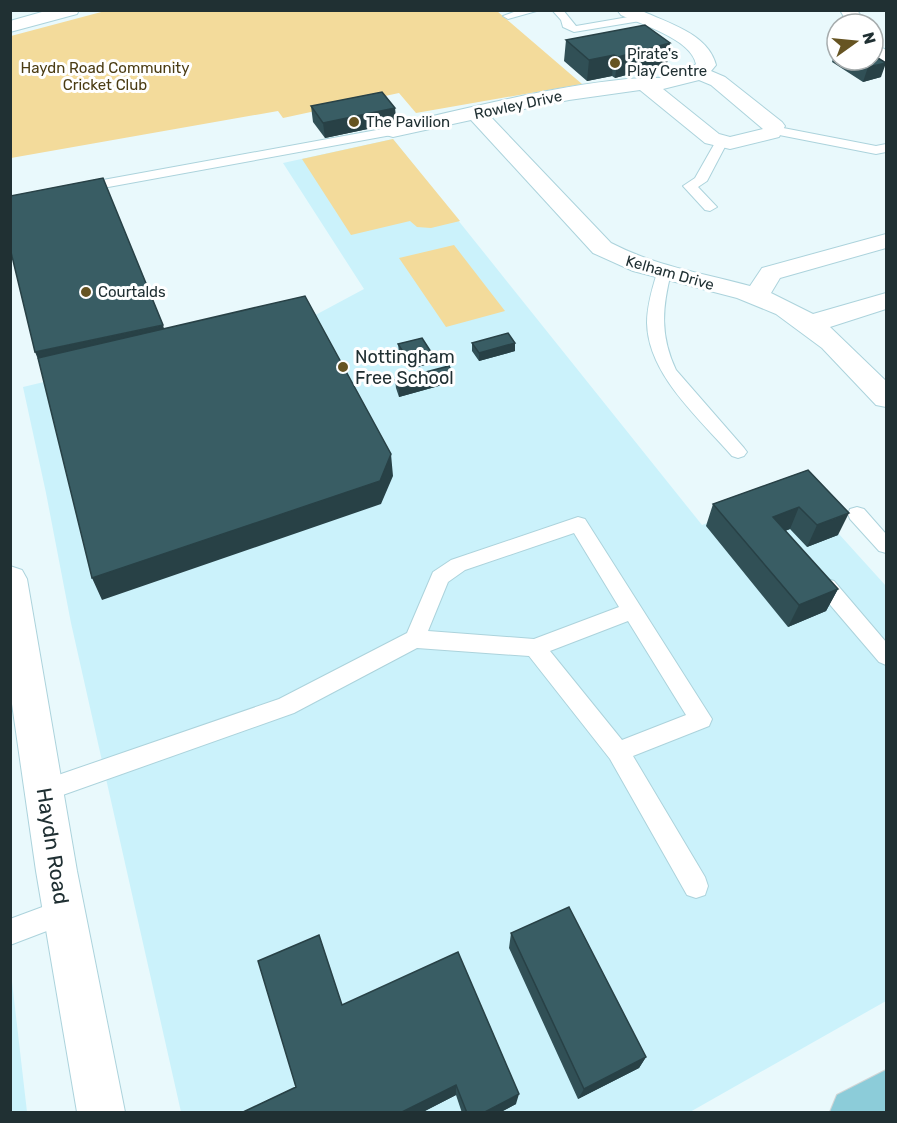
<svg xmlns="http://www.w3.org/2000/svg" width="897" height="1123" viewBox="0 0 897 1123" font-family="Rubik,sans-serif">
<style>
.built{fill:#cbf2fb}
.green{fill:#f3db9b}
.lines{fill:none;stroke-linecap:round;stroke-linejoin:round}
.lane-casing{stroke:#acd3dc;stroke-width:2}
.street-casing{stroke:#acd3dc;stroke-width:2}
.secondary-casing{stroke:#acd3dc;stroke-width:2}
.primary-casing{stroke:#d2d6d6;stroke-width:2}
.lane{fill:#fff;fill-rule:evenodd}
.street{fill:#fff;fill-rule:evenodd}
.secondary{fill:#fff;fill-rule:evenodd}
.primary{fill:#8cccd9;fill-rule:evenodd}
.wall{fill:#315056}
.shaded-wall{fill:#284146}
.building{fill:#395d64;stroke:#284146;stroke-width:1.5}
.poi-dot{fill:#665422;stroke:#fff;stroke-width:2}
.labels{text-anchor:middle;dominant-baseline:central;stroke-width:6;stroke-linejoin:round;paint-order:stroke}
.far-poi-label{font-size:15px;fill:#203033;stroke:#fff;text-anchor:start}
.far-park-label{font-size:15px;fill:#4b3c13;stroke:#fff}
.far-street-label{font-size:15px;fill:#203033;stroke:#fff}
.poi-label{font-size:18px;fill:#203033;stroke:#fff;text-anchor:start}
.near-street-label{font-size:21px;fill:#203033;stroke:#fff}
</style>
<rect width="100%" height="100%" fill="#e9f9fc"/>
<path class="built" d="M393,139l309,386 98,-34 86,95v415l-196,111h-509l-110,-489 -25,-130 -23,-106 285,-68 56,-30 -81,-126z
M10,973h1l16,139h-16z"/>
<path class="green" d="M105,11h392l85,73 -166,29 -17,-20 -116,25 -5,-7 -267,47v-122z
M393,139l67,82 -29,7 -14,-1 -7,-6 -59,14 -49,-76z
M454,245l51,66 -59,16 -47,-69z"/>
<g class="lines">
<defs>
<path id="lane" d="M519,10h21l-32,9 -5,-3z
M552,10h11l13,16 64,-11 5,3 -5,3 -66,11 -11,-5 -2,-7z
M773,126l103,20 10,-2v8l-10,2 -107,-21 -2,-3z
M393,127l4,1 2,3 -2,3 -316,58 -7,-4 7,-4z
M722,137l6,4 -21,40 -9,6 19,20 -7,4 -5,-1 -22,-24 12,-8 21,-37z
M664,269l7,4c-9,35 -11,63 5,97l68,78 3,4 -3,4 -6,2 -6,-2c-32,-37 -84,-81 -85,-133 0,-17 5,-34 10,-50z
M857,507l7,2 22,25v19l-7,-2 -29,-32 -2,-5 2,-5z
M578,517l7,2 127,200 -3,7 -76,30 72,121 3,9 -3,9 -9,3 -9,-3 -77,-136 -81,-103 -112,-8 -123,65 -251,89 -8,-3 -4,-8 4,-8 244,-84 128,-66 26,-61 18,-12zM574,533l45,74 -85,32 -106,-8 20,-49 17,-12zM628,621l58,94 -64,25 -72,-89z
M827,579l7,2 52,61v23l-7,-3 -59,-69 -3,-6 3,-6z
M64,899l9,4 4,9 -4,9 -63,24v-26z"/>
<path id="street" d="M49,10h30l-2,4 -67,18v-11z
M640,10c27,13 68,23 76,55l-5,6 14,6 57,45 3,4 -6,11 -49,12 -25,-6 -65,-53 -71,10 -79,16 121,127c44,23 91,30 139,43l12,-18 124,-34v14l-106,30 -9,15 42,21 73,-21v16l-56,18 56,54v26l-10,-2 -54,-57 -46,-34 -39,-16 -104,-27 -40,-18 -122,-133 -78,17 -7,-2 -3,-4 3,-4 7,-2c77,-17 155,-38 234,-46 23,-2 51,3 69,-15 -5,-25 -54,-39 -75,-49l-3,-4zM699,80l12,5 52,44 -33,8 -11,-3 -56,-45z
M840,10h17l9,14h-18z
M873,43l13,7v15l-13,-7z"/>
<path id="secondary" d="M10,566l12,4 5,9 50,292 48,241h-48l-41,-241 -26,-181z"/>
<path id="primary" d="M886,1070v42h-56l7,-17z"/>
</defs>
<use href="#lane" class="lane-casing"/>
<use href="#street" class="street-casing"/>
<use href="#secondary" class="secondary-casing"/>
<use href="#primary" class="primary-casing"/>
<use href="#lane" class="lane"/>
<use href="#street" class="street"/>
<use href="#secondary" class="secondary"/>
<use href="#primary" class="primary"/>
</g>
<path class="wall" d="M566,40l101,24 -52,14 -3,-2 -25,5 -23,-20z
M836,48h1v12h36l8,17 -18,5 -31,-20z
M311,106l84,2 1,15 -71,15 -12,-16z
M472,343h43v8l-36,10 -7,-10z
M398,344l35,11v8l-24,6 -10,-16z
M395,380l58,2 -54,15 -3,-9z
M808,470l30,65 -31,12 -17,-18 -5,2 53,58 -12,22 -38,16 -82,-101 7,-22z
M511,933l135,124 -7,11 -61,31 -69,-151z
M342,1005l174,99 -17,9h-37l-6,-18 -35,18h-180l55,-26z"/>
<path class="shaded-wall" d="M670,43l-3,21 -52,14 3,-21z
M614,55l-2,21 -25,5 2,-21z
M886,63l-5,14 -18,5 5,-15z
M395,108l1,15 -71,15 -2,-15z
M163,325l8,28 -124,28 -12,-29z
M515,343v8l-36,10v-8z
M433,355v8l-24,6v-8z
M453,374v8l-54,15v-9z
M391,454l2,22 -12,28 -279,96 -10,-22z
M799,507l-9,22 -26,10 9,-22z
M849,513l-11,22 -31,12 10,-22z
M838,589l-12,22 -38,16 11,-22z
M646,1057l-7,11 -61,31 6,-10z
M456,1085v10l-35,18h-21z
M519,1094l-3,10 -17,9h-16z"/>
<path class="building" d="M645,25l25,18 -52,14 -4,-2 -25,5 -23,-20z
M873,55l13,8 -18,4 -12,-7h17z
M382,92l13,16 -72,15 -12,-17z
M103,178l60,147 -128,27 -25,-104v-52z
M305,296l86,158 -11,27 -288,97 -54,-220z
M508,333l7,10 -36,10 -7,-10z
M422,338l11,17 -24,6 -11,-17z
M449,366l4,8 -54,14 -4,-8z
M808,470l41,43 -32,12 -18,-18 -26,10 65,72 -39,16 -86,-101z
M569,907l77,150 -62,32 -73,-156z
M319,935l23,70 116,-53 61,142 -36,19h-16l-11,-28 -56,28h-159l55,-26 -38,-126z"/>
<g class="poi-dot">
<circle cx="615" cy="63" r="6"/>
<circle cx="354" cy="122" r="6"/>
<circle cx="86" cy="292" r="6"/>
<circle cx="343" cy="367" r="6"/>
</g>
<g class="labels">
<g class="far-poi-label">
<text x="627" y="54">Pirate's<tspan x="627" dy="17">Play Centre</tspan></text>
<text x="366" y="122">The Pavilion</text>
<text x="98" y="292">Courtalds</text>
</g>
<g class="far-park-label">
<text x="105" y="68">Haydn Road Community<tspan x="105" dy="17">Cricket Club</tspan></text>
</g>
<g class="far-street-label">
<text transform="translate(518 105) rotate(-12)">Rowley Drive</text>
<text transform="translate(670 273) rotate(16)">Kelham Drive</text>
</g>
<g class="poi-label">
<text x="355" y="357">Nottingham<tspan x="355" dy="21">Free School</tspan></text>
</g>
<g class="near-street-label">
<text transform="translate(53 846) rotate(81)">Haydn Road</text>
</g>
</g>
<rect width="897" height="1123" fill="none" stroke="#203033" stroke-width="24"/>
<g transform="translate(855 42) rotate(75)"><circle r="28" fill="#ffffff" stroke="#a6acad" stroke-width="1.5"/>
<path d="M0-4.5L10 22L0 15L-10 22Z" fill="#665422"/>
<text y="-9" font-size="16" font-weight="bold" text-anchor="middle" fill="#203033">N</text>
</g>
</svg>
